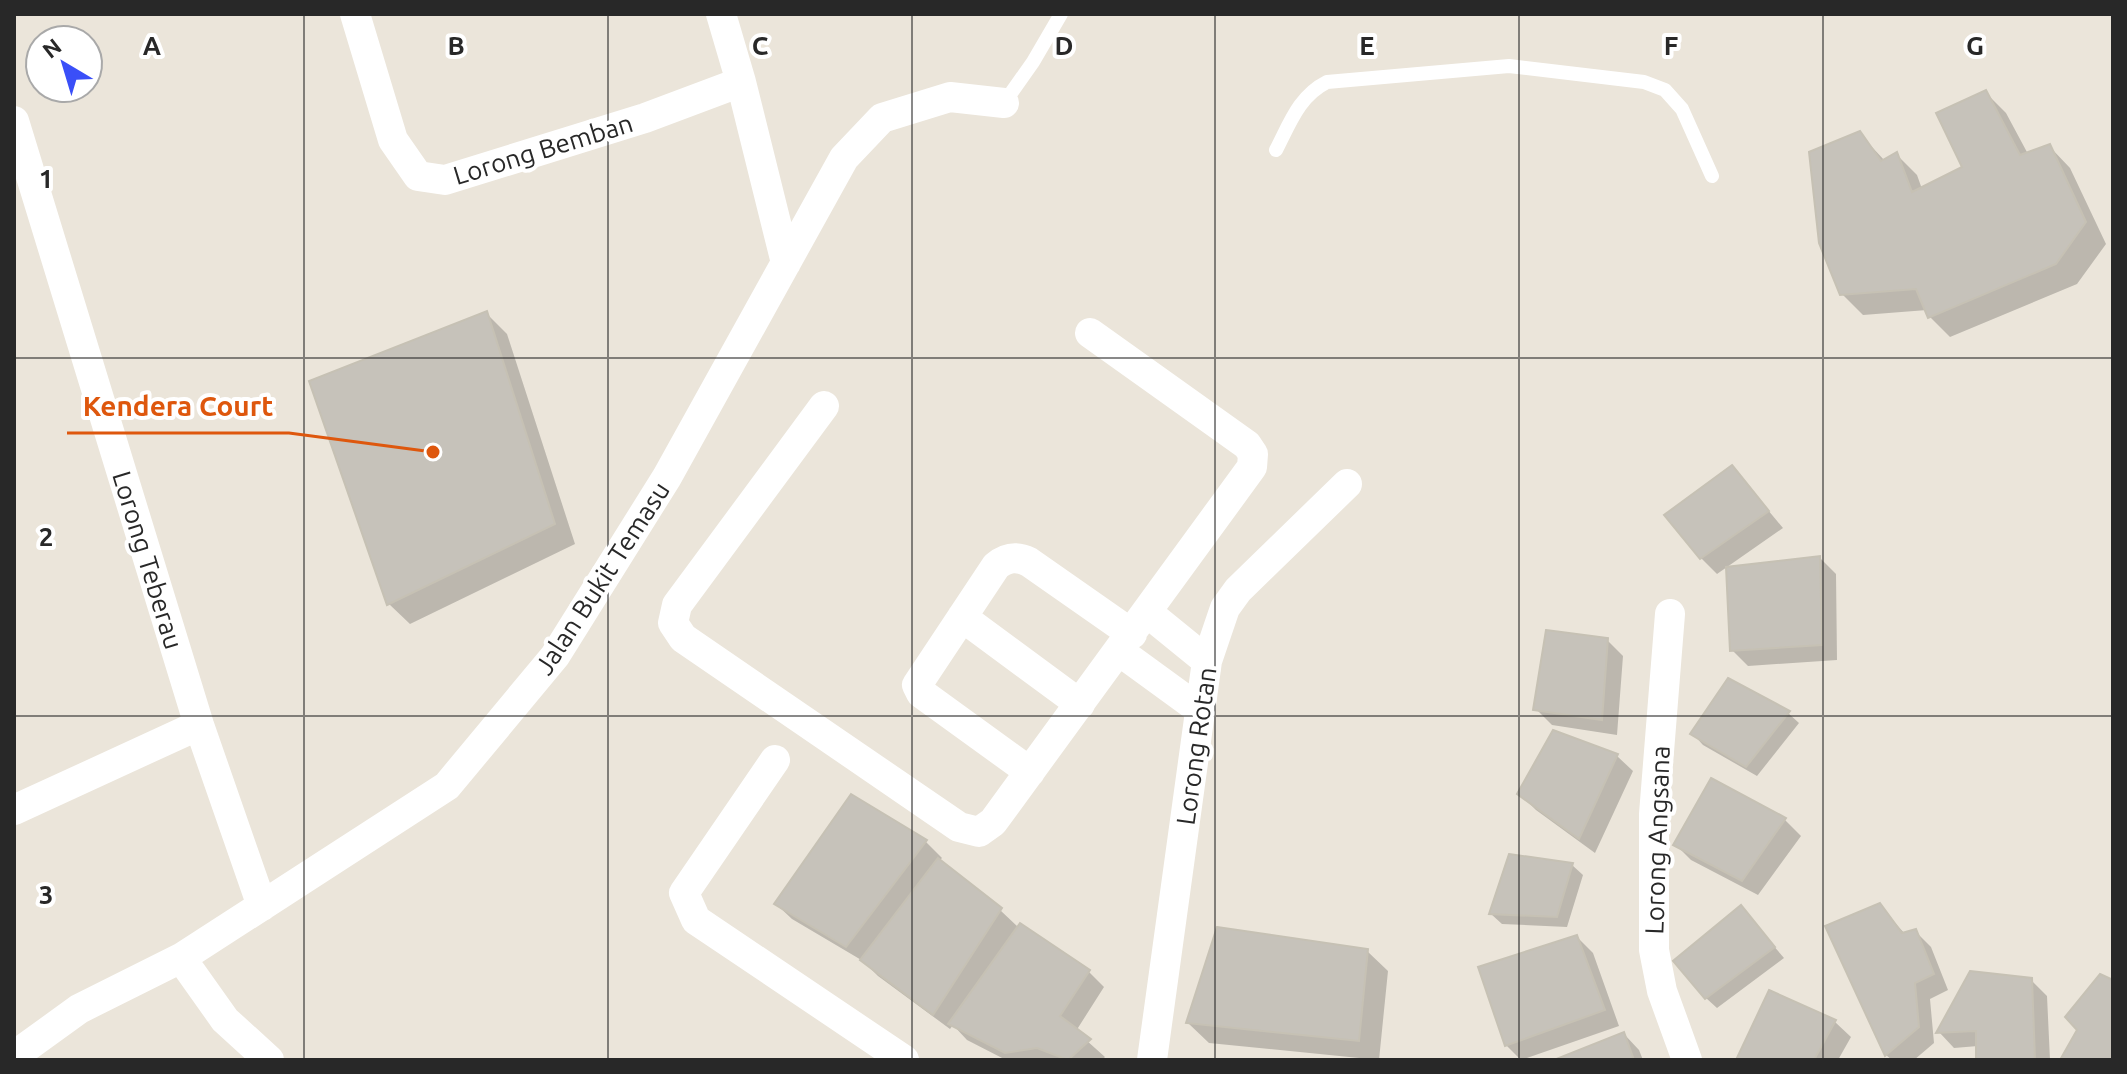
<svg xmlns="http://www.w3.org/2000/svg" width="2127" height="1074" viewBox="0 0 2127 1074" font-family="Ubuntu,sans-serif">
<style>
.shadow{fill:#0003}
.building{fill:#c6c2ba;stroke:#c6c1b4;stroke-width:2}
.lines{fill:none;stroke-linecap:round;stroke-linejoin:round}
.lane{stroke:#fff;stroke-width:14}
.street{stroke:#fff;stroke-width:30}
.grid{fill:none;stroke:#282828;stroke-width:2;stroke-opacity:0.55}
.labels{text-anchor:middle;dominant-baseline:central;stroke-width:8;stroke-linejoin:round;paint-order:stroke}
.street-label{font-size:26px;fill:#282828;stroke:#fff}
.grid-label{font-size:26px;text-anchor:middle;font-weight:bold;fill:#282828;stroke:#fff;stroke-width:8;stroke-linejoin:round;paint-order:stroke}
.leader{fill:none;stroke:#de570d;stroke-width:3}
.callout-dot{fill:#de570d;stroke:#fff;stroke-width:3}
.callout-label{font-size:28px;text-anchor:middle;font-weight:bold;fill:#de570d;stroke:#fff;stroke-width:8;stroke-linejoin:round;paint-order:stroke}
</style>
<rect width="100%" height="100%" fill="#ebe5da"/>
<path class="shadow" d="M1985,92l21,21 22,41 22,-7 20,21 36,76 -29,40 -127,53 -20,-20 -3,-7 -64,5 -21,-21 17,-161 26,28 12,-6 20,20 5,14 42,-21z
M486,313l21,21 68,210 -165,80 -21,-20z
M1732,467l51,61 -66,46 -16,-16z
M1820,558l16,16 1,86 -89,6 -16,-16z
M1607,640l16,16 -6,79 -65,-10 -16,-16z
M1788,713l11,10 -42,53 -54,-31 -10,-11z
M1617,756l16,15 -38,82 -59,-43 -16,-16z
M1712,780l73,40 16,16 -43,59 -67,-35 -16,-16z
M851,796l75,46 16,16 -3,3 61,49 19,18 69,43 16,16 -28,44 29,26 -3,3h-96l-39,-20 -14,-15 -3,4 -72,-53 -15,-15 -71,-42 -16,-15z
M1572,865l11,10 -16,52 -65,-3 -11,-10z
M1880,906l25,28 10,-3 16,16 17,43 -18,9 4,44 -20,17h-22l-6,-5z
M1741,908l43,50 -67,50 -11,-10z
M1577,937l16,16 26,73 -98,34 -15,-15z
M1367,951l21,20 -9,89 -170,-17 -21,-20z
M2031,980l16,16 3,64h-72v-14l-24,2 -15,-16z
M1835,1022l16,15 -13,23h-100z
M1624,1034l15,16 4,10h-84z"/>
<path class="building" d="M1986,90l34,65 30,-11 36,78 -30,42 -128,54 -12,-29 -76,6 -21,-52 -10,-91 51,-21 21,30 16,-9 15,40 50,-25 -26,-54z
M487,311l68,213 -168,81 -78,-224z
M1732,465l37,46 -69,48 -36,-44z
M1820,556l2,89 -92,6 -4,-84z
M1546,630l62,8 -6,82 -69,-10z
M1728,678l62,33 -44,56 -56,-33z
M1553,730l65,24 -39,85 -62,-45z
M1711,778l75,40 -44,63 -69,-36z
M851,794l76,46 -81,107 -72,-43z
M1509,854l64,9 -16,54 -68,-3z
M938,858l64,50 -69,107 -73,-55z
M1880,903l22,30 14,-4 18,45 -19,9 4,44 -34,29 -60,-130z
M1741,905l34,42 -70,52 -32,-38z
M1020,923l70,47 -30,46 31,23 -23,21 -31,-12 -32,5 -57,-29z
M1217,927l151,22 -9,92 -173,-18z
M1577,935l28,75 -100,36 -27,-79z
M1970,971l62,7 3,82h-59v-29l-40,2z
M2100,974l13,6v80h-53l17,-30 -12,-13z
M1769,990l67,30 -22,40h-78z
M1624,1032l10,28h-80z"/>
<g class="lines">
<path class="lane" d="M1004,103l29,-41 28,-48
M1276,150c14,-27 23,-54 51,-68l182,-16 135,16 21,8 17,19 30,67"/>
<path class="street" d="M355,14l38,126 25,36 27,4 200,-62 96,-36
M721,14l20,68 45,181
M14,121l185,604 63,181
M824,406l-147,199 -4,18 10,15 276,189 20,5 14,-10 259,-355 1,-13 -6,-9 -157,-112
M1148,613l59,48
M1670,614l-16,200v136l8,41 25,69
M962,617l118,87
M1119,651l81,59
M775,760l-91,133 12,27 208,140
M1030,772l-109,-79 -4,-8 79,-119c11,-9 21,-10 33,-4l103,72
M14,810l185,-85
M181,958l44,62 44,40
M14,1056l65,-47 102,-51 266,-172 108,-130 112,-179 177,-319 38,-40 68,-21 54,6
M1152,1060l55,-399 18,-53 13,-18 109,-106"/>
</g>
<path class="grid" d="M304,14v1046M608,14v1046M912,14v1046M1215,14v1046M1519,14v1046M1823,14v1046M14,358h2099M14,716h2099"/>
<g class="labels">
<g class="street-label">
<text transform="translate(543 149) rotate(-17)">Lorong Bemban</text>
<text transform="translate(148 560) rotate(73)">Lorong Teberau</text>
<text transform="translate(602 578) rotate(-57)">Jalan Bukit Temasu</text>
<text transform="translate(1196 746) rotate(-82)">Lorong Rotan</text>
<text transform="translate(1657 840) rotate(-88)">Lorong Angsana</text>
</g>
</g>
<g class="grid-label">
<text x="152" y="55">A</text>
<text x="456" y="55">B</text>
<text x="760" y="55">C</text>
<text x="1064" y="55">D</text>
<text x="1367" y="55">E</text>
<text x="1671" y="55">F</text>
<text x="1975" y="55">G</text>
<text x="46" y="188">1</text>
<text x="46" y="546">2</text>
<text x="46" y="904">3</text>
</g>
<path class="leader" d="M433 452L289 433H67"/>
<circle class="callout-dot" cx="433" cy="452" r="8"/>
<g class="callout-label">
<text x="178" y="416">Kendera Court</text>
</g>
<rect width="2127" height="1074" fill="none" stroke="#282828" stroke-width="32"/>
<g transform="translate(64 64) rotate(322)"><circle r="38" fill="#ffffff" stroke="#a9a9a9" stroke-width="2"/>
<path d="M0-6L14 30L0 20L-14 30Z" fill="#3a4ff8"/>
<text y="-12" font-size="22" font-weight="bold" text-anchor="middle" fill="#282828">N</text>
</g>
</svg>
